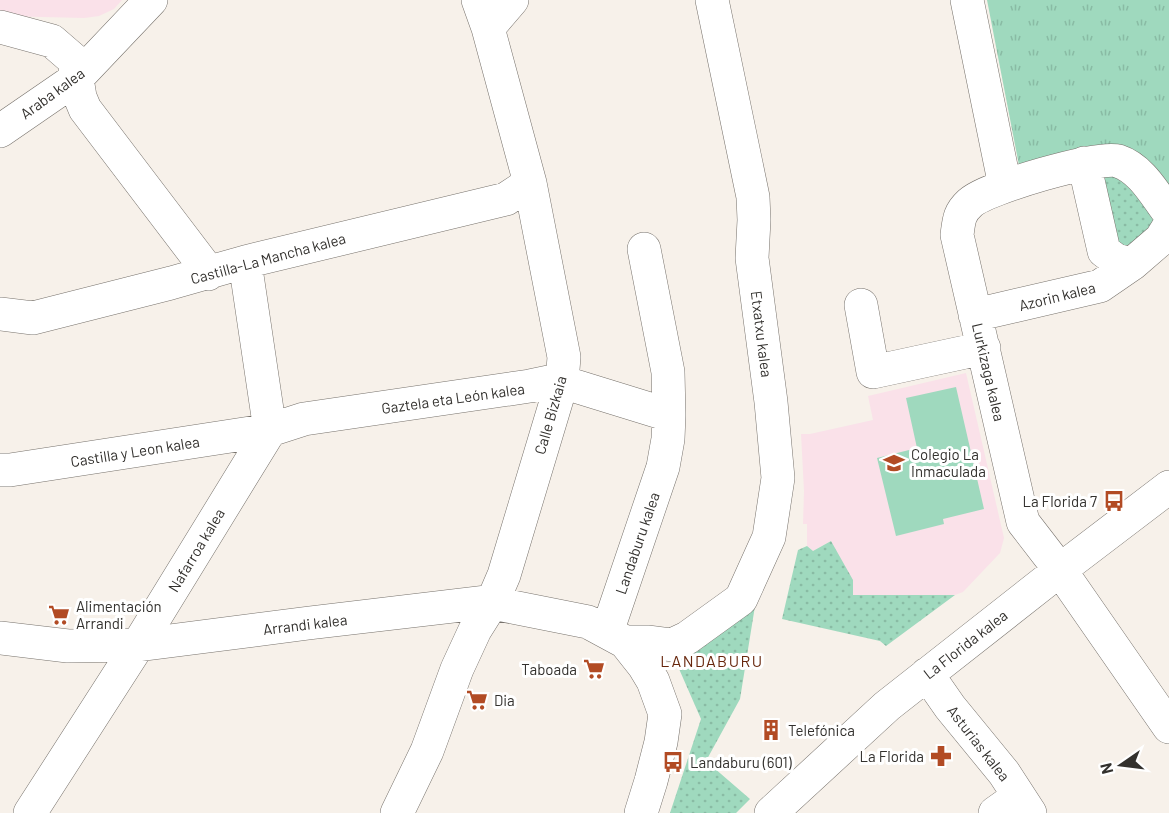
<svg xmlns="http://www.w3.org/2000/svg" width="1169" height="813" viewBox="0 0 1169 813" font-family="Barlow,sans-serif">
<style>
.education{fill:#fae1e9}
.grass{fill:url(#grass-dots)}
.park{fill:url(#park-tufts)}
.pitch{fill:#9fd9be}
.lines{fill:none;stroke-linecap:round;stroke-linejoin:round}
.minor-casing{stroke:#77726c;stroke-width:34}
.minor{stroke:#fff;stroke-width:33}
.labels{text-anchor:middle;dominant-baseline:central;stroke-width:6;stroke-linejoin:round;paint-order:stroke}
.street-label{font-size:15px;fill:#33312e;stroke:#fff}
.poi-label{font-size:15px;fill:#33312e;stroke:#fff;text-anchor:start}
.neighbourhood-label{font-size:16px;letter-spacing:1.5px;fill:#67260c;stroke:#fff}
</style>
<defs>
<pattern id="grass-dots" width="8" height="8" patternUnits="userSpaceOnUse" patternTransform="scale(1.5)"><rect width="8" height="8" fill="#9fd9be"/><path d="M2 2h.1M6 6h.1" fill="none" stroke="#89bba4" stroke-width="1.8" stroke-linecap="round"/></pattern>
<pattern id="park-tufts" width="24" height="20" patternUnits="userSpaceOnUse" patternTransform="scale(1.5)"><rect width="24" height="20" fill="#9fd9be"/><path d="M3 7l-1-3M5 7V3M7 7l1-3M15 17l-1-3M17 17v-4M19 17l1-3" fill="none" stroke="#89bba4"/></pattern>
</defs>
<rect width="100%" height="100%" fill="#f7f1ea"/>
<path class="education" d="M0,0h122l-8,9 -15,7 -15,2 -84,-2z
M966,373l38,165 -4,15 -37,39 -8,3h-103l-21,-54 -18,10 -6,-5v-22h-4l1,-33 -3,-57h9l63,-14 -5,-24z"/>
<path class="grass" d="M1124,174l36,53 -41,25 -19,-77z
M831,541l22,39v15h102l-69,51 -6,-5 -98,-22 16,-69 9,-4 6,5z
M755,606l-15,93 -34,62 44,38 -14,14h-66l31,-94 -25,-57 12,-16z"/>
<path class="park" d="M987,0h182v213l-35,-44 -112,12z"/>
<path class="pitch" d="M956,387l28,122 -41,10 1,5 -48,12 -19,-78 40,-10 -11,-50z"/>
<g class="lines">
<defs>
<path id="minor" d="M967,0l38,186
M0,27l52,14 22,19 6,37 5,12 117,154 6,11
M488,28l24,-28
M0,131l77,-53 74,-78
M1084,163l20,88 12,9 16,4
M1169,213c-14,-18 -27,-44 -51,-52 -19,-6 -132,27 -148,42 -11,10 -11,17 -13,32l66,287 37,48 109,157
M861,305l12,67 111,-24
M0,314l33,4 138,-35 74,-21 261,-63 24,-16
M975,315l125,-29 32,-22 29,-25 8,-13
M0,470h10l260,-40 34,-11 226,-33 19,-4h13l107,33
M607,632l56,-165 5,-28 1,-24 -1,-43 -24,-123
M0,638l68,8 70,-1 171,-22 178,-21 101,20 37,20 19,24 9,15 12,33 -4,28 -10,39 -10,32
M625,642h24l23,3 15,-7 54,-39 28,-62 9,-59 -7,-76 -19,-144 2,-38 -1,-23 -41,-197
M927,674l23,33 54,66 26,40
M30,813l108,-168 132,-215 -25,-168
M397,813l30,-62 30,-82 18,-39 17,-27 12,-28 58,-193 2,-25 -34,-174 -42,-155 -10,-28
M771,813l116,-107 173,-136 109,-83
M995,813l24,-17"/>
</defs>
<use href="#minor" class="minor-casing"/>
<use href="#minor" class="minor"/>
</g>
<defs>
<symbol id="school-bare" viewBox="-9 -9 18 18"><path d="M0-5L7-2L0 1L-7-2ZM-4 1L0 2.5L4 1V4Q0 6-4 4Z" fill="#b24b24" stroke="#fff" stroke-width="2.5" paint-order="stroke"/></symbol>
<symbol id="bus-bare" viewBox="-9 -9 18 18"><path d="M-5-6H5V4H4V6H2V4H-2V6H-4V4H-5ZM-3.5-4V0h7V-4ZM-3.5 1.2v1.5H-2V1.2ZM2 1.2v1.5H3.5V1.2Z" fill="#b24b24" stroke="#fff" stroke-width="2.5" paint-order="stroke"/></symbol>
<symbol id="supermarket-bare" viewBox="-9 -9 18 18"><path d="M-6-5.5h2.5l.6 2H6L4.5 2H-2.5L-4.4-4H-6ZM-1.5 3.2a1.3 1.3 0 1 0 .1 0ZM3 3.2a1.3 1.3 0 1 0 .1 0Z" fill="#b24b24" stroke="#fff" stroke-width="2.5" paint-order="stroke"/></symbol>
<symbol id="building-bare" viewBox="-9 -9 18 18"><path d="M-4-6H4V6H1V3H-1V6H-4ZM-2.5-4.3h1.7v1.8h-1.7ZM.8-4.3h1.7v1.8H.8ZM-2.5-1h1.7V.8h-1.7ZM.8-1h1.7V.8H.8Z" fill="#b24b24" stroke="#fff" stroke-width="2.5" paint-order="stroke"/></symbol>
<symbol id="pharmacy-bare" viewBox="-9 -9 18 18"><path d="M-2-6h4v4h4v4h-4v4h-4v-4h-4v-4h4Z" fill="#b24b24" stroke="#fff" stroke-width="2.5" paint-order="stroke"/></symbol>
</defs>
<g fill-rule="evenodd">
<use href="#school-bare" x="879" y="448" width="30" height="30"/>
<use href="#bus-bare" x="1099" y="486" width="30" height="30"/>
<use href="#supermarket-bare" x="44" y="600" width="30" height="30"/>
<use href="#supermarket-bare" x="579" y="654" width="30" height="30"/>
<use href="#supermarket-bare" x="462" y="685" width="30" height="30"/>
<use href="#building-bare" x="756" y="715" width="30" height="30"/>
<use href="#pharmacy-bare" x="926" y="741" width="30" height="30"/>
<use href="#bus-bare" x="658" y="747" width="30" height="30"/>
</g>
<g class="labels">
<g class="street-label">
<text transform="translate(52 93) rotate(-36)">Araba kalea</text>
<text transform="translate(268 258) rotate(-15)">Castilla-La Mancha kalea</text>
<text transform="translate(1057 296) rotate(-14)">Azorin kalea</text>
<text transform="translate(762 334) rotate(83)">Etxatxu kalea</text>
<text transform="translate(989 372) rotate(77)">Lurkizaga kalea</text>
<text transform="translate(453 398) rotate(-8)">Gaztela eta León kalea</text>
<text transform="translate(550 415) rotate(-74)">Calle Bizkaia</text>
<text transform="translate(135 451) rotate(-9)">Castilla y Leon kalea</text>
<text transform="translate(637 543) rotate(-71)">Landaburu kalea</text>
<text transform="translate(196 550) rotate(-59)">Nafarroa kalea</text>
<text transform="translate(305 624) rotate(-7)">Arrandi kalea</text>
<text transform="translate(965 644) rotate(-38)">La Florida kalea</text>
<text transform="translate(979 743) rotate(52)">Asturias kalea</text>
</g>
<g class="poi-label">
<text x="911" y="454">Colegio La<tspan x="911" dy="17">Inmaculada</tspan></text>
<text x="1097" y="501" text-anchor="end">La Florida 7</text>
<text x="76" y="606">Alimentación<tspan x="76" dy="17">Arrandi</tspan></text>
<text x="577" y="669" text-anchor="end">Taboada</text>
<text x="494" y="700">Dia</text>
<text x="788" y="730">Telefónica</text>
<text x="924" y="756" text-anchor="end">La Florida</text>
<text x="690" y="762">Landaburu (601)</text>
</g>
<g class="neighbourhood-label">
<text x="712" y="660">LANDABURU</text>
</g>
</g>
<g transform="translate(1121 765) rotate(256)" stroke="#ffffff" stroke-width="4.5" paint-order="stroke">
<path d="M0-4.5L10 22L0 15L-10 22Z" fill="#33312e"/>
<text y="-9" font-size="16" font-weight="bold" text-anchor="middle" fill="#33312e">N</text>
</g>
</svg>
